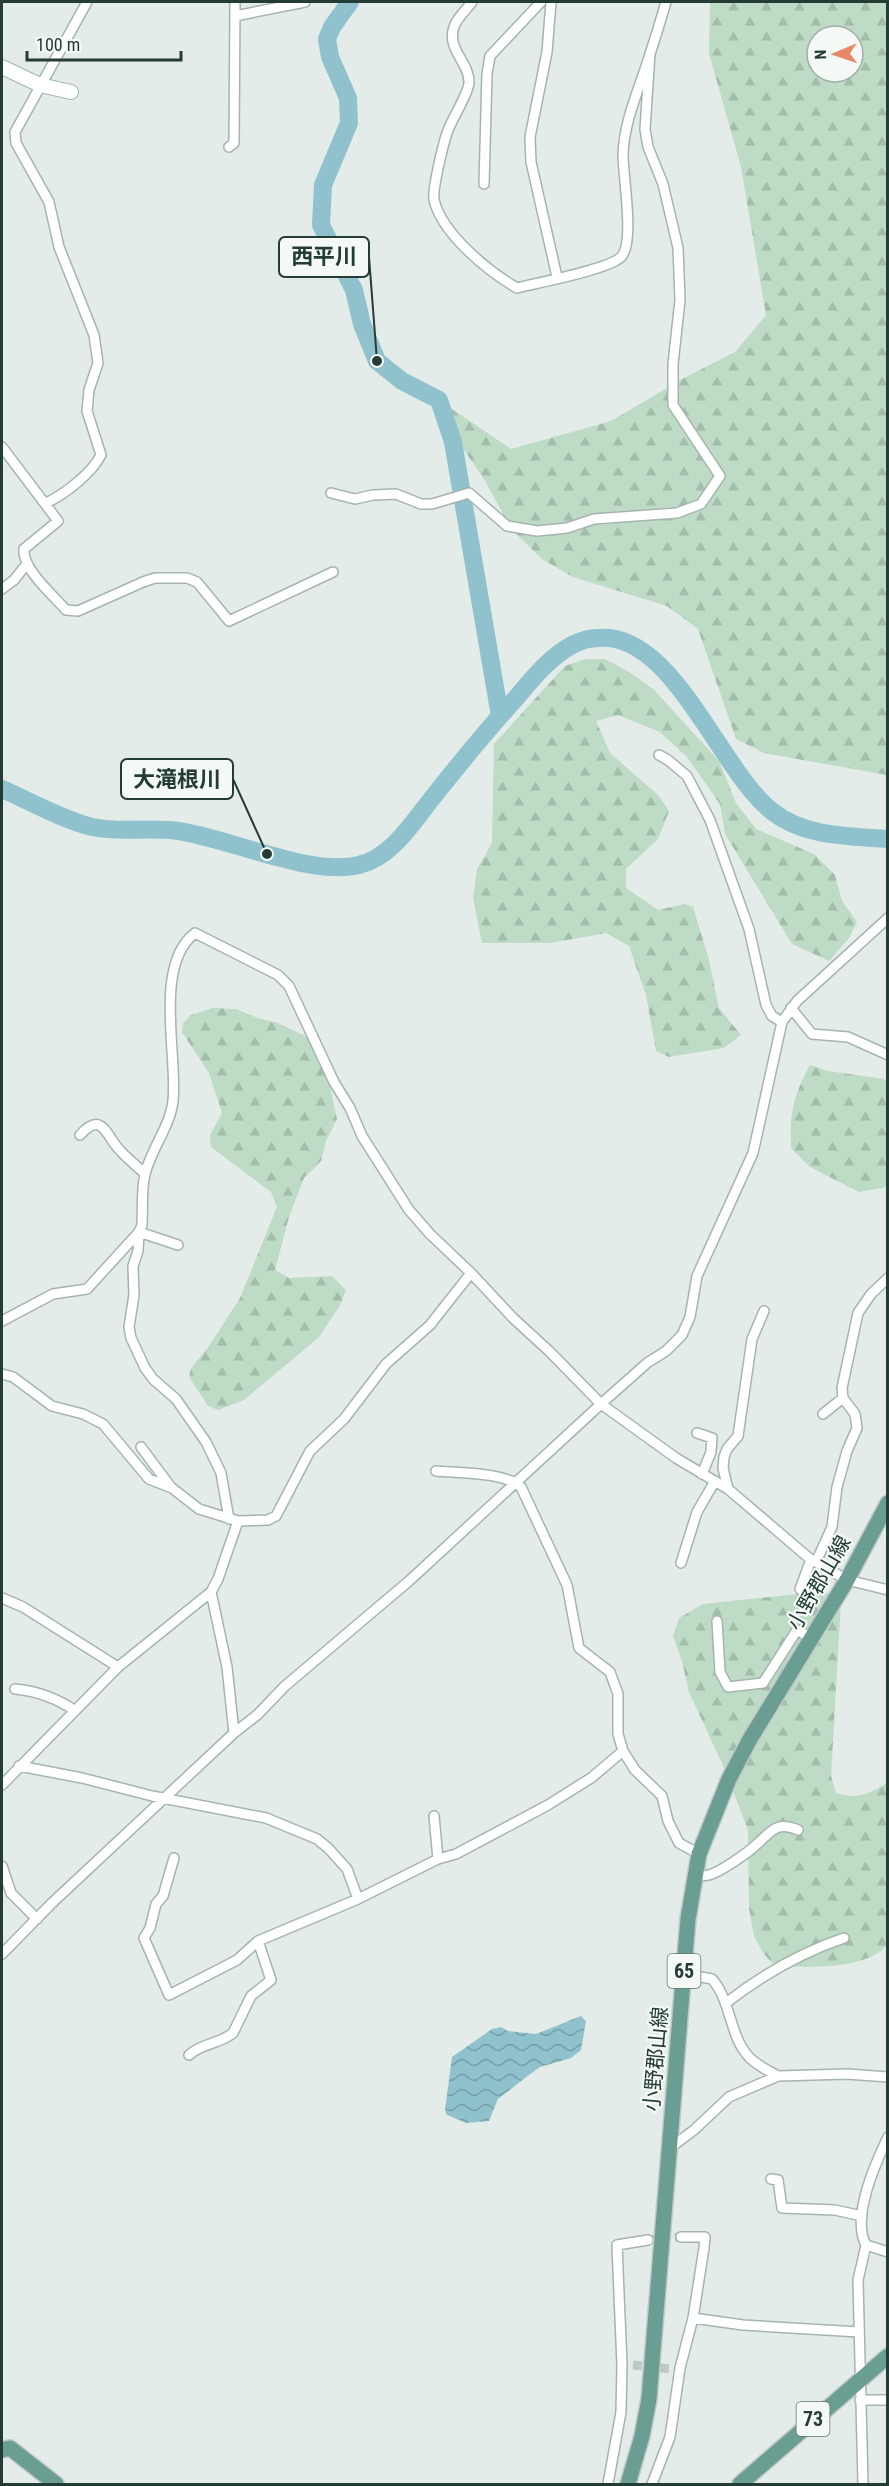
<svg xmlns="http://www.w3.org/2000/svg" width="889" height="2486" viewBox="0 0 889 2486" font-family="'Roboto Condensed','Noto Sans JP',sans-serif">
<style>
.forest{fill:url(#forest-firs);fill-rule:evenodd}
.water{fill:url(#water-waves)}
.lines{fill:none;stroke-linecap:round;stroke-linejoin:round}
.river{stroke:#90c2cd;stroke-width:18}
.street-tunnel{stroke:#bdc9c4;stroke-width:9;stroke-dasharray:9 4.5;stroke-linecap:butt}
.street-casing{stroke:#a6b4af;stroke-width:12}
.secondary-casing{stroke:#a2b7b0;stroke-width:16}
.primary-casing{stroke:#c2c8c7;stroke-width:18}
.street{stroke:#fff;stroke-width:9}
.secondary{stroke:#fff;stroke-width:14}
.primary{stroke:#6b9e92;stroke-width:15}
.labels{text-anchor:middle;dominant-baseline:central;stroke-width:4.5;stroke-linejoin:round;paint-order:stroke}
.shield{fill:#f4f9f6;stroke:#627570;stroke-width:1.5}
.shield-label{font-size:20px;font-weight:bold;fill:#243c36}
.street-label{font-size:21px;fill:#243c36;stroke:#f4f9f6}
.leader{fill:none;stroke:#243c36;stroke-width:2}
.callout-dot{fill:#243c36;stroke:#f4f9f6;stroke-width:2}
.callout{fill:#f4f9f6;stroke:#243c36;stroke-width:2}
.callout-label{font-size:22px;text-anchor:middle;font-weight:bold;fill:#243c36}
</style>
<defs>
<pattern id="forest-firs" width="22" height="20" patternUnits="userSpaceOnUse" patternTransform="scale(1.5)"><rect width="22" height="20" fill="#bedbc6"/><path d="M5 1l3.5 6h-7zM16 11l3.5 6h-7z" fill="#a3bdab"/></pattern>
<pattern id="water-waves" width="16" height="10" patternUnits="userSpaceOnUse" patternTransform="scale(1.5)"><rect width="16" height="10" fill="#90c2cd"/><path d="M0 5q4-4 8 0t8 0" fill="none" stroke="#759fa7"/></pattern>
</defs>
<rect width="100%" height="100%" fill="#e3ece8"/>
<path class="forest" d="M710,2h177v773l-123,-22 -28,-14 -38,-110 -31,-23 -94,-29 -31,-18 -30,-29 -28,-51 -42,-61 7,-11 62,42 100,-28 73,-43 51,-26 31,-37 -25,-148 -32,-114zM817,36h36v36h-36z
M585,659h20l26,14 23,17 65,71 17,42 20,26 58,25 21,21 7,26 15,21 -8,16 -20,23 -37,-17 -67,-110 -5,-30 -33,-47 -27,-25 -42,-17 -22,6 14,32 49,43 10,15 -11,28 -32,30v19l32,22 27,-6 8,3 15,49 11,52 22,27 -17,13 -55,9 -13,-6 -10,-56 -17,-49 -23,-13 -56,10h-68l-9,-45 4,-29 15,-26 2,-99 71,-78z
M212,1008l24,1 22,9 20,5 31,15 7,20 14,28 7,33 -11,22 -5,20 -17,17 -15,39 -14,53 14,8 43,-2 14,14 -6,15 -21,32 -75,63 -26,10 -10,-4 -19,-29 2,-9 18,-22 31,-48 37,-91 -6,-15 -60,-45 -1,-12 12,-22 -13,-40 -27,-41 1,-9 8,-8z
M810,1065l18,6 56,8 3,3v105l-28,5 -49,-25 -19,-19c-1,-37 2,-51 19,-83z
M807,1593h25l9,8 -10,175 5,17c22,7 32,1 51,-10l1,161c-22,27 -82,23 -113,22l-12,-13 -9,-17 -5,-28 -1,-78 -23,-60 -36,-78 -7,-31 -9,-25 6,-18 24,-14z"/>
<path class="water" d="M581,2016l5,5 -5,29 -10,8 -31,9 -11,8 -31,24 -9,22 -23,2 -19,-8 -2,-5 7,-53 40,-28 9,-2 7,4 28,3z"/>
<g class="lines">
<path class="river" d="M350,2l-18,25 -5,12 3,18 18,41 1,25 -26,62 -2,40 33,65 8,34 15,37 25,20 37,19 14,42 47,274
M2,789c28,12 59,30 90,38 27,6 58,0 86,4 51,7 132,46 181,34 33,-8 54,-43 74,-68 27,-34 55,-68 84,-100 16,-19 33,-40 55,-52 11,-6 25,-8 37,-7 69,7 113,135 164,174 32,25 76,24 115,27"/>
<path class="street-tunnel" d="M648,2240l33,-3
M633,2365l38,4"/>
<defs>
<path id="street" d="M472,2c-5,7 -16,17 -18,25 -8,22 16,36 15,56 -1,12 -18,37 -22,50 -4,12 -15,57 -13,67 8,34 55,72 83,88 20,-5 93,-19 104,-31 14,-13 2,-81 2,-102 1,-35 17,-68 27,-101 6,-18 11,-35 16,-52
M551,2l-4,50 -17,85 1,25 26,115
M235,16l70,-14
M229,147l5,-4 1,-141
M484,184l3,-110 3,-18 51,-54
M2,447l56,74 -34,28c-2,20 29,46 42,61l12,1 65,-29 12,-4h32l10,4 32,39 104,-49
M331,493l24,6 18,-4 23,-1 25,10h11l37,-11 38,33 30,5 30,-3 27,-9 83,-6 24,-9 19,-28 -47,-71v-41l7,-64 -2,-52 -15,-64 -15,-37 -3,-18 5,-76
M46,503c19,-9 45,-29 55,-48l-14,-44 2,-21 9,-27 -4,-28 -35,-88 -10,-45 -33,-59 -1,-11 72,-130
M2,589l12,-9 12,-15
M659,755l9,5 19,16 23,44 39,109 17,76 6,11 10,6
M791,1008l21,26 36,3 40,18
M80,1135c21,-23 25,-3 37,12 8,10 19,18 28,27
M178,1245l-39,-13 -1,19 -5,15 1,29 -5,32 2,11 14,30 8,11 23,20 30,43 15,31 8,46
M2,1321l51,-27 34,-5 52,-57 3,-7c1,-16 -1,-35 3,-51 6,-25 25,-47 28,-73 5,-45 -20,-136 22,-168l83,42 11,11 45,96 16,26 12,28 47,74 21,24 41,39 42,45 36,33 52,53 75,54 52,31 81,69 38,22 41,10
M2,1374l11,3 39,29 31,8 20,10 46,55 23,9 27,21 39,12 30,-1 8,-4 34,-65 34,-32 42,-55 44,-39 41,-52
M823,1414l20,-16
M697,1433l15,5 -1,14 -9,22
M141,1447l29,39
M436,1471c23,2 68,1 85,16l46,98 12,63 31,24 8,22v40l5,17 12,19 27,26 6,25 11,22 20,11
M728,1489l-5,-21 1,-11 3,-8 11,-13 14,-97 12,-28
M816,1562l16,-35 5,-40 10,-36 10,-23 -2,-14 -12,-16 -1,-10 16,-75 13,-19 17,-16
M681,1563l16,-51 18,-31
M800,1589l11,-30
M211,1592l16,75 7,66
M2,1598l21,9 95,60
M717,1621l3,51 8,15 35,-4 34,-53 14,8
M15,1689c22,2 41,9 59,21
M19,1766l63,12 70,18 114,22 51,21 11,9 19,21 11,30
M2,1785l116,-118 93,-75 7,-13 20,-58
M434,1816l4,43
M174,1858l-11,38 -7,8 -6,24 -6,10 25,57 68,-35 21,-19 100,-42 80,-40 18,-5 92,-49 43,-27 32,-27
M2,1866l9,27 26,26
M694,1876c5,0 11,0 15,-1 11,-3 39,-22 48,-31 15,-13 19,-23 41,-14
M2,1954l50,-51 182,-170 23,-18 28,-29 124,-105 192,-177 46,-41 19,-12 16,-16 8,-18 7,-41 56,-123 29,-131 15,-21 91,-83
M684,1974l28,5c20,23 17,58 38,79 8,8 19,13 28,18
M726,2003c35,-27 76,-51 118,-65
M189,2055c13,-12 31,-11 44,-22l18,-37 20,-16 -13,-39
M888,2137c-13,27 -37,80 -22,108l22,7
M670,2148l24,-18 35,-33 49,-21 69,-2 41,3
M771,2179l7,1 4,28 53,2 27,6
M693,2318l50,7 116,7
M860,2400h28
M608,2484l13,-72 1,-47 -5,-120 31,-5
M652,2484l18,-47 10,-69 13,-50 11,-70 1,-11h-24
M863,2484l-5,-204 8,-35"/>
<path id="secondary" d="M2,67l38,18 31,7"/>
<path id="primary" d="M2,2450l8,-2 46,36
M628,2484l14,-48 7,-37 39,-480 11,-65 30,-75 21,-40 97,-159 41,-77
M740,2484l148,-128"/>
</defs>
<use href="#street" class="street-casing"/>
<use href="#secondary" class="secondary-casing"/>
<use href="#primary" class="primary-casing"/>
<use href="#street" class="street"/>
<use href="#secondary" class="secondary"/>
<use href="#primary" class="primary"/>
</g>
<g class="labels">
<g class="shield">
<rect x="667.5" y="1954" width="33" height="34" rx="4.5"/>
<rect x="796.5" y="2402" width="33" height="34" rx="4.5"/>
</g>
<g class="shield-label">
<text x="684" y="1971">65</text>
<text x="813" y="2419">73</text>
</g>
<g class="street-label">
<text transform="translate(819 1583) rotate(-60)">小野郡山線</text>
<text transform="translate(656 2059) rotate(-85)">小野郡山線</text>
</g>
</g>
<path class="leader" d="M377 361L369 257M267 854L233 779"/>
<g class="callout-dot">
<circle cx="377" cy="361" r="6"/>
<circle cx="267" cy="854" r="6"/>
</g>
<g class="callout">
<rect x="279" y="237" width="90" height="40" rx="6"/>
<rect x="121" y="759" width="112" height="40" rx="6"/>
</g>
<g class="callout-label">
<text x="324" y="264">西平川</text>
<text x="177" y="787">大滝根川</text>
</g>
<rect width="889" height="2486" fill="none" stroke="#243c36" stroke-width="6"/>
<g transform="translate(835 54) rotate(268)"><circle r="28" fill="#f4f9f6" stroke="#a1ada9" stroke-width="1.5"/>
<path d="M0-4.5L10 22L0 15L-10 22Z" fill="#e88766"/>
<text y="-9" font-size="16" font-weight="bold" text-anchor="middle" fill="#243c36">N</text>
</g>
<path d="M27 51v9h154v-9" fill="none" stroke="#243c36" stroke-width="3"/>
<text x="36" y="51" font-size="18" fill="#243c36" stroke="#f4f9f6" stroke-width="4.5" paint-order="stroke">100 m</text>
</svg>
